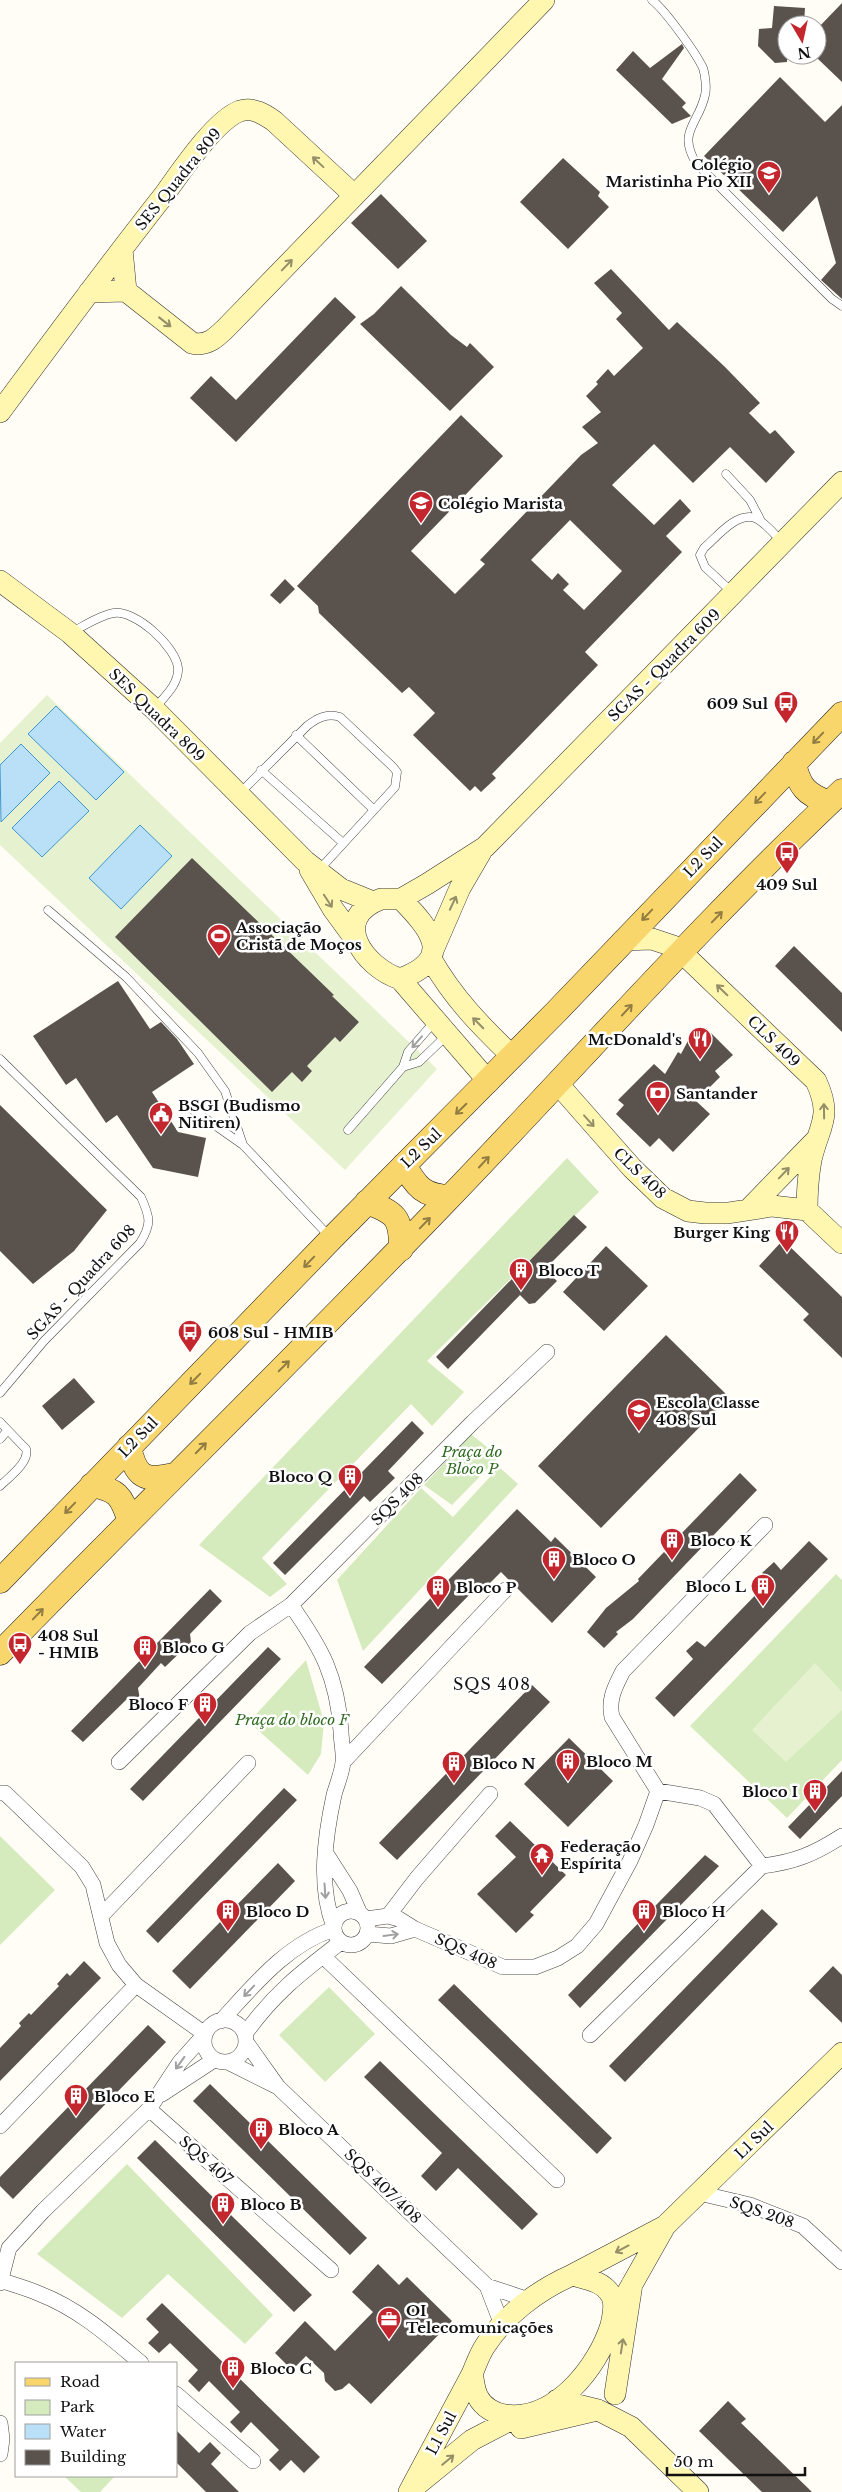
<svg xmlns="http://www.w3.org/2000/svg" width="842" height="2492" viewBox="0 0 842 2492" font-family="'Libre Baskerville',serif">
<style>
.green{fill:#d5ebbd}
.pitch{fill:#e6f2cf}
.water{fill:#b9e0f7;stroke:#3f96cf}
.building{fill:#5a524d;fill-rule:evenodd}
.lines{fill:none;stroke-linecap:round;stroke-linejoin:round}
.lane-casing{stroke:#444;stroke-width:9}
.street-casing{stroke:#444;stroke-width:16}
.secondary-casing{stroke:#333;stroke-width:22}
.primary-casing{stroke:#222;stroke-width:25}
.lane{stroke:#fff;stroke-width:8}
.street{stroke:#fff;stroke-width:15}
.secondary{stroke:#fff6b0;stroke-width:21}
.primary{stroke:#f9d66b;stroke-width:24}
.oneway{stroke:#948f68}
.oneway2{stroke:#917d42}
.oneway3{stroke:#a0a0a0}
.labels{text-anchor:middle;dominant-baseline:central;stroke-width:5;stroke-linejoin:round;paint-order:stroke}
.poi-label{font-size:15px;font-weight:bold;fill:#111;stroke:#fff;text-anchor:start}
.street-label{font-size:15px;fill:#111;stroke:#fff}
.park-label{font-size:15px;font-style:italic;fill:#2f6b1f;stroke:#fff}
.neighbourhood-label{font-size:16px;letter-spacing:1px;fill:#111;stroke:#fff}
</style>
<rect width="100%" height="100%" fill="#fffdf5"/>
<path class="green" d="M567,1158l32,34 -172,169 37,31 -32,34 -21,-22 -149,154 25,26 -17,13 -71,-52z
M471,1434l28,23 -47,48 -28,-20z
M499,1467l19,17 -155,167 -26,-71 84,-92 32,29z
M836,1574l6,6v180l-55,58 -97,-92z
M306,1660l18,62 -3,32 -13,21 -59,-53z
M0,1836l55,54 -55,55z
M329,1987l46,47 -50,48 -46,-47z
M127,2164l146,151 -28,29 -77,-70 -46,44 -85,-64z
M64,2476h51l-15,16h-19z"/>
<path class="pitch" d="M47,695l390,374 -92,101 -345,-325v-102z
M815,1663l27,29v18l-56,52 -34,-32z"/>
<path class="water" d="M56,706l68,66 -28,28 -68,-66z
M21,744l29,29 -49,49 -1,-57z
M59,781l30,30 -47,46 -30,-29z
M140,825l32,31 -51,53 -32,-31z"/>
<path class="building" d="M842,3v79l-25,-24v-29z
M774,6l31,2 -1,15 -17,-1v40l-12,1 -17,-17 1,-17 13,-1z
M682,44l2,4 -22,31 24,24 -4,4 9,9 -19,8 -56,-54 17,-19 17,17z
M780,77l45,45 17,-17v194l-21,-19 15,-17 -19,-67 -34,36 -79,-76z
M563,158l37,34 -2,4 11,11 -41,42 -48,-47z
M381,194l46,47 -29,28 -47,-46z
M611,269l58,61 8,-8 48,45 35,36 -11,10 21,21 5,-4 20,22 -29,31 -36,-36 -37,36 -39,-39 -42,41 42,40 26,-26 11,12 -25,25 16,16 -97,100 13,13 -102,105 -4,4 4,4 -15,14 -6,-6 -5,5 -57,-56 22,-22 -26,-26 -7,6 -83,-80 -1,-7 -21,-20 164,-171 42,41 -92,95 44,43 30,-30 -5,-4 101,-105 17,-12 -16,-16 19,-15 -15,-16 12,-12 -2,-2 12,-13 6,7 29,-28 -27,-29 6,-6 -28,-30zM570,520l52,51 -38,39 -21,-20 6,-6 -11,-11 -6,7 -21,-20z
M401,286l50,49 16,12 3,-4 24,24 -44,44 -90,-87 14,-10z
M335,297l21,20 -120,125 -46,-44 21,-22 25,24z
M285,579l10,10 -15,15 -10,-9z
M192,858l142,137 -2,1 27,26 -19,20 -5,-5 -28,29 5,5 -10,11 -10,-10 -20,20 -157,-155z
M794,946l48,47v39l-67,-66z
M118,981l32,48 11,-7 16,17 17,25 -42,28 26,40 28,6 -8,39 -45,-9 -36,-53 -11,8 -30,-45 -10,7 -33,-49z
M706,1028l27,27 -18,16 5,6 -24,24 14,13 -37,38 -14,-14 -9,9 -34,-33 8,-9 -6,-5 36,-36 11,10 13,-22 3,2 10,-19z
M0,1105l107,105 -33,41 -41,33 -33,-33z
M574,1215l13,12 -42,42 12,12 -22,22 -6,1 -9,-9 -72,74 -12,-12z
M783,1240l59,57v61l-39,-38 6,-6 -50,-48z
M606,1246l42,40 -44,45 -41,-39z
M666,1335l63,62 -128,131 -63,-62z
M74,1378l21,24 -33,28 -20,-24z
M412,1421l12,12 -36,38 7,7 -25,24 -6,-6 -79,79 -12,-12z
M740,1473l17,17 -124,129 -17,13 2,2 -14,14 -17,-16 19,-24 33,-27 -1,-2 26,-27 2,2 12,-17z
M517,1509l34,33 4,-5 41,40 -44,46 -51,-51 -21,21 -5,-4 -93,95 -18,-17z
M809,1541l19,18 -154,158 -19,-19 38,-39 -7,-8 11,-10 8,6 65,-67 -8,-7 12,-11 7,8z
M210,1589l12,12 -32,33 1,8 -26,25 -4,-4 -23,25 2,12 -13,-1 -44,43 -12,-11z
M268,1647l13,12 -138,142 -13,-12z
M532,1685l18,17 -153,158 -18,-17z
M569,1738l44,43 -45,46 -44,-43z
M842,1771v25l-42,43 -12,-12z
M284,1788l13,12 -139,143 -12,-12z
M510,1821l56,54 -36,37 4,3 -18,18 -39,-39 39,-37 -21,-21z
M705,1855l14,11 -139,142 -12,-13z
M278,1863l17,18 -105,108 -18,-18z
M762,1909l16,15 -153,158 -16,-16z
M84,1961l17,17 -101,103v-33l21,-22 -2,-3 10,-10 2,2 28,-29 -2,-2 10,-11 3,3z
M833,1966l9,9v48l-33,-32z
M454,1984l158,154 -15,16 -159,-154z
M148,2025l18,17 -153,157 -13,-13v-9z
M380,2061l158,153 -16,16 -64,-62 -22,23 -15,-15 21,-23 -78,-76z
M210,2084l157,154 -17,17 -157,-154z
M155,2140l157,155 -18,17 -157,-154z
M378,2264l21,21 8,-8 45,44 -81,83 -22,-21 -7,6 -7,2 -10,-10 -1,-8 -18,-17 -14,14 -17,-17 30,-32 30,30 38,-39 -21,-20z
M162,2303l158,154 -16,16 -13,-13 -11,11 -11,-11 10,-10 -28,-28 -10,11 -11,-11 10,-10 -31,-31 -10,11 -11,-11 10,-11 -28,-27 -11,10 -11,-10 11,-11 -13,-13z
M728,2401l18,18 -5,4 71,69h-50l-63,-61z
M176,2430l23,23 11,-11 11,11 -10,11 28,28h-33l-30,-30z"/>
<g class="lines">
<defs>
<path id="lane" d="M652,0c13,10 44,53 51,68 2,6 4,21 2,27 -6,29 -28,36 -9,68l136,136 10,7
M726,474l24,26 11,21
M733,593l-28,-26 -5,-12 4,-7c13,-11 32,-36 51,-30 10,4 19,16 27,24
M72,632c12,-6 28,-17 42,-19 22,-3 62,34 64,55 1,16 -13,28 -23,40
M296,735l78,75
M261,770l82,73
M240,793l67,-67c10,-8 20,-13 33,-9l53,50 4,5 -2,15 -76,83
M48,910l78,67 72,76 27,38 18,54 87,92
M0,1059l141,138c9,20 11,27 -1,46l-96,98 -44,52
M403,1067l16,-5 28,-27
M189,1107l54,38
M348,1130l55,-63 5,-15 27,-31
M0,1422l26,27c4,13 -17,28 -26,37
M0,1439l8,-9"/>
<path id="street" d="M119,1762l131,-129 41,-28
M343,1762l162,-172
M0,1793h5l77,74 11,18 14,58 12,22 17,20
M327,1855l23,36 10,23
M762,1866c33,-4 52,-12 80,-30
M334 1928a17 17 0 1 1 34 0a17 17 0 1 1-34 0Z
M101,1916l147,-153
M388,1916l29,-38 73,-84
M366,1919l22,-3 11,3 16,10 88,38h32l23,-9 19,-12 19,-22 34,-63 16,-36 12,-34 -46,-74c-4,-18 3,-30 11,-46l142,-146
M334,1927c-16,-41 -9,-90 0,-132 3,-11 8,-22 9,-33 1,-10 -2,-21 -2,-31 -4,-55 -19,-82 -50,-126l182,-183 74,-70
M367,1934l24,2 24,-7
M323,1956l234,224
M204 2041a21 21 0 1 1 42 0a21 21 0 1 1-42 0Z
M221,2021c33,-36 66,-77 113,-92
M245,2034c29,-41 57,-62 96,-92
M590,2035l172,-169 -48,-62 -14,-6 -42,-7
M246,2042l32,45 209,199 42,14
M228,2062l50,25
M162,2094l52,-34
M149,2109l182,161
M0,2126l136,-141 69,49 -25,28 -31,47 -106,102 -34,37 -9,35
M699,2193l51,12 53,21 39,36
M0,2280c14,5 27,8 40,14 39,15 70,43 101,69
M487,2286l15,39
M176,2394l77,67
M0,2423l2,16 -2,15"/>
<path id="secondary" d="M122,249l4,42
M89,292l37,-1 66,52c15,4 25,-6 35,-16l317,-327
M0,412c54,-73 108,-146 164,-217 16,-22 51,-75 76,-84 13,-4 24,3 34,10l80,74
M0,581l70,52 84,76 151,152 36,28 32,13
M310,870l23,39 22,30
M381,899h20c29,30 55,59 -1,80 -36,-12 -71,-60 -19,-80z
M401,899l26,-15 58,-37 357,-365
M623,940l29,-1 24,8 140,134c17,37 3,44 -5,79 -3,17 -4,33 -4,50
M434,948l26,-60 21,-36
M431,959c23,40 49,66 82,98
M400,979l89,103
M558,1084l74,84 31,30 25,13 17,2h23l44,-7 35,4
M750,1208l66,-68
M807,1210l35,33
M572,2275c14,4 31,6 39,20 5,8 2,21 0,30 -13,42 -56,97 -106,90 -10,-1 -22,-8 -27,-18 -4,-7 -4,-16 -6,-23 4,-9 7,-19 13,-28 20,-31 53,-56 87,-71z
M572,2275l93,-49 177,-173
M626,2295l39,-69
M615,2394l17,-110
M557,2400l41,10 33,17 67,65
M521,2428l72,-17
M418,2484l54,-44 44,-23
M409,2492l63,-118"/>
<path id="primary" d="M794,763c5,24 12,31 35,40
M404,1165c13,22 19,31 46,32
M367,1202c29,11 34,15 34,47
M129,1447c7,30 15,35 45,28
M92,1485c25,5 29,10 37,34
M0,1581l332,-343 224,-226 286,-298
M0,1653c148,-152 300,-300 447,-453 131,-136 257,-279 395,-409"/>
</defs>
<use href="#lane" class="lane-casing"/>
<use href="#street" class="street-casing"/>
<use href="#secondary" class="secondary-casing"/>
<use href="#primary" class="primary-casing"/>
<use href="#lane" class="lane"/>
<use href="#street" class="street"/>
<use href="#secondary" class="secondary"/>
<use href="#primary" class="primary"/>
</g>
<defs><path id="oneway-shaft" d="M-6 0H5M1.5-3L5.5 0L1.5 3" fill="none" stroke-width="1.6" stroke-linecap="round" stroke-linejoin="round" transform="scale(1.25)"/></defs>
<g class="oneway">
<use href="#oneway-shaft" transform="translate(318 162) rotate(-137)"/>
<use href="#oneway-shaft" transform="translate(287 265) rotate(-46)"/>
<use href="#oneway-shaft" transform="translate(165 322) rotate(38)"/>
<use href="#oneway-shaft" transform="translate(328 901) rotate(57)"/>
<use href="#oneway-shaft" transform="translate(453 903) rotate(-65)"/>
<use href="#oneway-shaft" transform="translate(722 990) rotate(-136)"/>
<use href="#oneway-shaft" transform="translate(478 1023) rotate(-135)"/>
<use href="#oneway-shaft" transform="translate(824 1111) rotate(-91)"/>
<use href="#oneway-shaft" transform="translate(589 1121) rotate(48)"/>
<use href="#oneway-shaft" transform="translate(784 1173) rotate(-46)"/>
<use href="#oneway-shaft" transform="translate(622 2249) rotate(152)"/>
<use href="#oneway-shaft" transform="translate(622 2346) rotate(-81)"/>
<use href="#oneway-shaft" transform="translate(448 2460) rotate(-40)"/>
</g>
<g class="oneway2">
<use href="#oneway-shaft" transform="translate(818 738) rotate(134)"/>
<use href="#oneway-shaft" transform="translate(760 798) rotate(134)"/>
<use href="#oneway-shaft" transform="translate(647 915) rotate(134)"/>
<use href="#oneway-shaft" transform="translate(717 917) rotate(-46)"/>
<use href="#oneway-shaft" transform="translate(627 1010) rotate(-47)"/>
<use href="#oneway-shaft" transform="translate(461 1109) rotate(136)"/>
<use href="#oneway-shaft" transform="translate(484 1162) rotate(-47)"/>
<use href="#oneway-shaft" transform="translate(425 1223) rotate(-46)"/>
<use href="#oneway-shaft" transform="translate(309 1262) rotate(134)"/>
<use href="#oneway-shaft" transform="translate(284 1366) rotate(-45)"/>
<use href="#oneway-shaft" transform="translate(195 1379) rotate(134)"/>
<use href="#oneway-shaft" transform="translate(201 1448) rotate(-45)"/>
<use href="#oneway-shaft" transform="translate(70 1508) rotate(134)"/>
<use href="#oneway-shaft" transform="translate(38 1614) rotate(-46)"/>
</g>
<g class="oneway3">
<use href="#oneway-shaft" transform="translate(417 1042) rotate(131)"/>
<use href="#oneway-shaft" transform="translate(325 1891) rotate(86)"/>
<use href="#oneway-shaft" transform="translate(391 1935) rotate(-8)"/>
<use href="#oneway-shaft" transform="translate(249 1991) rotate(134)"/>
<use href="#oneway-shaft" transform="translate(180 2063) rotate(126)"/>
</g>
<defs>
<symbol id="university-pin" viewBox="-11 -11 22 30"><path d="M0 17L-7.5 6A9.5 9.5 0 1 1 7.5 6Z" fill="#c4262e" stroke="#fff"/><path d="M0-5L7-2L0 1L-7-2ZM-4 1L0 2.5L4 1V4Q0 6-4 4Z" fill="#fff"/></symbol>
<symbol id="bus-pin" viewBox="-11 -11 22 30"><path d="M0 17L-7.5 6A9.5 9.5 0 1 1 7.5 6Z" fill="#c4262e" stroke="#fff"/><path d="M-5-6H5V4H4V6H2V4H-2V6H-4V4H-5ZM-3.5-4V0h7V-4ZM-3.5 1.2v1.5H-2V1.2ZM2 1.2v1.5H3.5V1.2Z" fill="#fff"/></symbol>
<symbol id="stadium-pin" viewBox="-11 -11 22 30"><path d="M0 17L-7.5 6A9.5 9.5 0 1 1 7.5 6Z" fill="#c4262e" stroke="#fff"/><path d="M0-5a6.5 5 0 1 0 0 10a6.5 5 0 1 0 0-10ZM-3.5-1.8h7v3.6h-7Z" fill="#fff"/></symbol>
<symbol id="restaurant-pin" viewBox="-11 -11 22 30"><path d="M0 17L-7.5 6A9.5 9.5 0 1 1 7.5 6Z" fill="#c4262e" stroke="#fff"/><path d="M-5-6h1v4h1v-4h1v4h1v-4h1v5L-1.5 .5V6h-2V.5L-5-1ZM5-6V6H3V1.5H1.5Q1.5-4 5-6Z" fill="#fff"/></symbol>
<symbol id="bank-pin" viewBox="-11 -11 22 30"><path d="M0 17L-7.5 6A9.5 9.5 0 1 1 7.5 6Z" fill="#c4262e" stroke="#fff"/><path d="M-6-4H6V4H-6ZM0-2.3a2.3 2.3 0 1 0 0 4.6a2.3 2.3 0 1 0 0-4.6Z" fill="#fff"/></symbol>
<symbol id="civic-pin" viewBox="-11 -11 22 30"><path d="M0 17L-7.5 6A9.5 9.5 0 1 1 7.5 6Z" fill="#c4262e" stroke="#fff"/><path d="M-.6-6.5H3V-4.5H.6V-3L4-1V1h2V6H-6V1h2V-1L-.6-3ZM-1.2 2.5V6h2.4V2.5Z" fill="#fff"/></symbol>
<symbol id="building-pin" viewBox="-11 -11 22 30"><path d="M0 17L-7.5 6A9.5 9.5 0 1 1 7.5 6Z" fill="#c4262e" stroke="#fff"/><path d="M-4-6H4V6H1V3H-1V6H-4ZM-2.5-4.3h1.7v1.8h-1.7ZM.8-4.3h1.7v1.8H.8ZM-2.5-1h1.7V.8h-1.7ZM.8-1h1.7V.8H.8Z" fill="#fff"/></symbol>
<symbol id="school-pin" viewBox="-11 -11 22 30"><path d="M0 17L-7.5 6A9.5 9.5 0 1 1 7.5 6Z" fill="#c4262e" stroke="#fff"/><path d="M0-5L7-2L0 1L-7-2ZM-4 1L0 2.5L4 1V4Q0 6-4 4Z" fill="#fff"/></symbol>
<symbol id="temple-pin" viewBox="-11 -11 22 30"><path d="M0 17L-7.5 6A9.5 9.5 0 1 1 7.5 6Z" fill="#c4262e" stroke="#fff"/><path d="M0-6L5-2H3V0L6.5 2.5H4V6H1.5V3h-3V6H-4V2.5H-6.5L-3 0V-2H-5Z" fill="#fff"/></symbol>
<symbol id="office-pin" viewBox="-11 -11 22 30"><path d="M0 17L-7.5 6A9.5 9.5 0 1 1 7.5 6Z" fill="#c4262e" stroke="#fff"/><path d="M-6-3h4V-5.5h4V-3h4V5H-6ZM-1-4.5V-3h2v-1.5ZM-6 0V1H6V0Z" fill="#fff"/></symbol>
</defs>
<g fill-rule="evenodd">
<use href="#university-pin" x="755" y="159" width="28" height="38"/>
<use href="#university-pin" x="407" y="489" width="28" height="38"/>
<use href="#bus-pin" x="772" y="689" width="28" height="38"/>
<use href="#bus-pin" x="773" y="839" width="28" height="38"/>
<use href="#stadium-pin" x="205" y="922" width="28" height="38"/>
<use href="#restaurant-pin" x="686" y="1025" width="28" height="38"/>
<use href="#bank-pin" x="644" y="1079" width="28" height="38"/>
<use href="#civic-pin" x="147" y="1100" width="28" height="38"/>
<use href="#restaurant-pin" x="773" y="1218" width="28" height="38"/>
<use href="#building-pin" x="507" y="1256" width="28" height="38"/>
<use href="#bus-pin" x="176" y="1318" width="28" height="38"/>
<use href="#school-pin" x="625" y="1397" width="28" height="38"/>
<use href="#building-pin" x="336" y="1462" width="28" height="38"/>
<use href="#building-pin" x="658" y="1526" width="28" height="38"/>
<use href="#building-pin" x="540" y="1545" width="28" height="38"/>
<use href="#building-pin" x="749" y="1572" width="28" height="38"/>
<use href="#building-pin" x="424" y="1573" width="28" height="38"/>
<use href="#bus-pin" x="6" y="1630" width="28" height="38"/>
<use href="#building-pin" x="131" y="1633" width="28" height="38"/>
<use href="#building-pin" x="191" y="1690" width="28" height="38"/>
<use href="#building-pin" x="554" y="1747" width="28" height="38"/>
<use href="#building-pin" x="440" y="1749" width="28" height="38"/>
<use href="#building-pin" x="801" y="1777" width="28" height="38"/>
<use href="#temple-pin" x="528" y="1841" width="28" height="38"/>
<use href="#building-pin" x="214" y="1897" width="28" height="38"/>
<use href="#building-pin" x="630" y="1897" width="28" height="38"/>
<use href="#building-pin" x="62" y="2082" width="28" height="38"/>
<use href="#building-pin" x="247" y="2115" width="28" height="38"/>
<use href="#building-pin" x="209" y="2190" width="28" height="38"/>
<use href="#office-pin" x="375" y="2305" width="28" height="38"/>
<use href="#building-pin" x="219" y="2354" width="28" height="38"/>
</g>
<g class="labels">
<g class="poi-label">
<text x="752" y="164" text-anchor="end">Colégio<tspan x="752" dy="17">Maristinha Pio XII</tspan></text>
<text x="438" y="503">Colégio Marista</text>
<text x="768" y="703" text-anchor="end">609 Sul</text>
<text x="787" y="884" text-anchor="middle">409 Sul</text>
<text x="236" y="927">Associação<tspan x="236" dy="17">Cristã de Moços</tspan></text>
<text x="682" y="1039" text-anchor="end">McDonald's</text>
<text x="676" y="1093">Santander</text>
<text x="178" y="1105">BSGI (Budismo<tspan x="178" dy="17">Nitiren)</tspan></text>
<text x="770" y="1232" text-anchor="end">Burger King</text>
<text x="538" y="1270">Bloco T</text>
<text x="208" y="1332">608 Sul - HMIB</text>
<text x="656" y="1402">Escola Classe<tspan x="656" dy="17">408 Sul</tspan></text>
<text x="332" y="1476" text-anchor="end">Bloco Q</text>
<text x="690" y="1540">Bloco K</text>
<text x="572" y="1559">Bloco O</text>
<text x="746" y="1586" text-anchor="end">Bloco L</text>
<text x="456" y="1587">Bloco P</text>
<text x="38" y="1635">408 Sul<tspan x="38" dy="17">- HMIB</tspan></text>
<text x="162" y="1647">Bloco G</text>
<text x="188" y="1704" text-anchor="end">Bloco F</text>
<text x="586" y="1761">Bloco M</text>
<text x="472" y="1763">Bloco N</text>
<text x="798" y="1791" text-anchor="end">Bloco I</text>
<text x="560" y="1846">Federação<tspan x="560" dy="17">Espírita</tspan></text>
<text x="246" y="1911">Bloco D</text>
<text x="662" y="1911">Bloco H</text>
<text x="94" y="2096">Bloco E</text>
<text x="278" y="2129">Bloco A</text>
<text x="240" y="2204">Bloco B</text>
<text x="406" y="2310">OI<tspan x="406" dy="17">Telecomunicações</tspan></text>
<text x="250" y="2368">Bloco C</text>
</g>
<g class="street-label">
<text transform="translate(178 179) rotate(-51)">SES Quadra 809</text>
<text transform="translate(664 665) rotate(-45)">SGAS - Quadra 609</text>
<text transform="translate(157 715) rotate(44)">SES Quadra 809</text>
<text transform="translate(703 857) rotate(-46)">L2 Sul</text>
<text transform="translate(774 1041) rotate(44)">CLS 409</text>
<text transform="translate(421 1148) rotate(-44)">L2 Sul</text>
<text transform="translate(640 1173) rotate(44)">CLS 408</text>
<text transform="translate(81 1282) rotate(-47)">SGAS - Quadra 608</text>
<text transform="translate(138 1437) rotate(-46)">L2 Sul</text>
<text transform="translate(397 1499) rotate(-45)">SQS 408</text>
<text transform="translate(466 1951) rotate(24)">SQS 408</text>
<text transform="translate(754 2140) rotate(-44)">L1 Sul</text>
<text transform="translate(206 2160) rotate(41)">SQS 407</text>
<text transform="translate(383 2186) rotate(44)">SQS 407/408</text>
<text transform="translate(762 2212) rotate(19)">SQS 208</text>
<text transform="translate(441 2433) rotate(-62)">L1 Sul</text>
</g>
<g class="park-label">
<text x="472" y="1451">Praça do<tspan x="472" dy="17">Bloco P</tspan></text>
<text x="292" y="1719">Praça do bloco F</text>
</g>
<g class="neighbourhood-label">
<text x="492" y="1684">SQS 408</text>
</g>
</g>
<rect x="15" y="2362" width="162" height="115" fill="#ffffff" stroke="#a0a0a0"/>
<rect x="25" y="2378" width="25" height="8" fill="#f9d66b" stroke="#a0a0a0"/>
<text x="60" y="2387" font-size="15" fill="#111111">Road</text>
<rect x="25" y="2400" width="25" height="15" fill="#d5ebbd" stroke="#a0a0a0"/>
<text x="60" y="2412" font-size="15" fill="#111111">Park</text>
<rect x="25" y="2424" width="25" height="15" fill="#b9e0f7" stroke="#a0a0a0"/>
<text x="60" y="2437" font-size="15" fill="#111111">Water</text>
<rect x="25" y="2450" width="25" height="15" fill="#5a524d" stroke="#a0a0a0"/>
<text x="60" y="2462" font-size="15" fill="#111111">Building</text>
<g transform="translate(802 40) rotate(171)"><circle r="24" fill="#ffffff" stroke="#a0a0a0"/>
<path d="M0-4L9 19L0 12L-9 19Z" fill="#c4262e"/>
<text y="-8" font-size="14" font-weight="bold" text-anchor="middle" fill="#111111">N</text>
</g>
<path d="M667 2467v8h138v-8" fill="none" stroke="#111111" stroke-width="2.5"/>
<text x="674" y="2467" font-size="15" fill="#111111" stroke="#ffffff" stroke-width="4" paint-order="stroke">50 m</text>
</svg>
